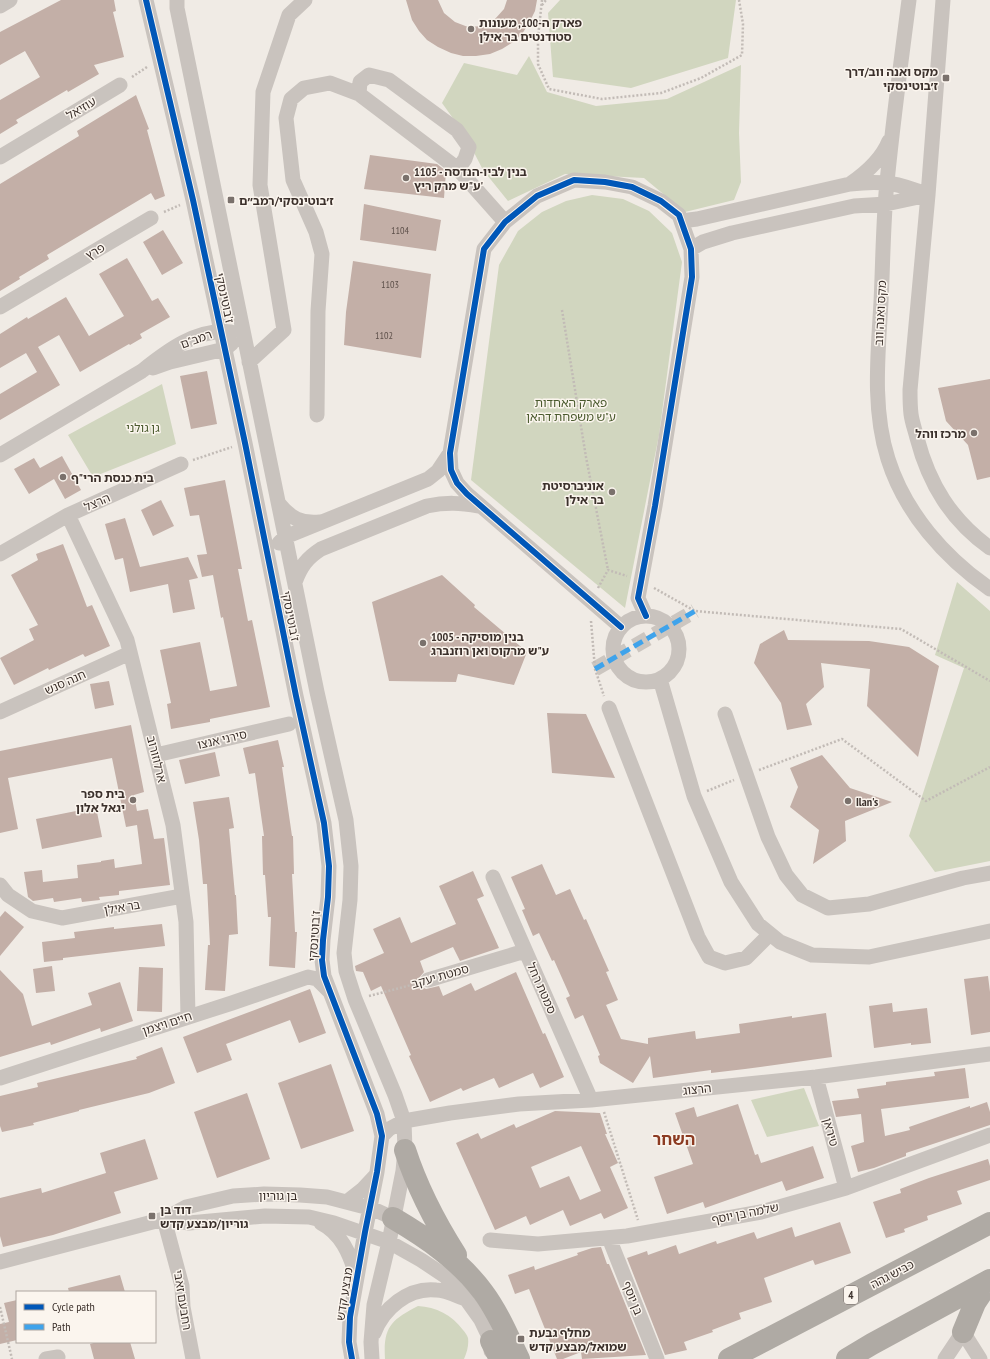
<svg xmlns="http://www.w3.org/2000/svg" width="990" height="1359" viewBox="0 0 990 1359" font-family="'PT Sans Narrow','Noto Sans Hebrew',sans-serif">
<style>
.green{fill:#d1d6bf}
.building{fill:#c3afa7;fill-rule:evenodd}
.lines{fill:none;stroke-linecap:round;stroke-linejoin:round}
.minor-tunnel{stroke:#ccc6c0;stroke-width:15;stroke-dasharray:15 8;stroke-linecap:butt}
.path{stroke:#c2bbb6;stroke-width:2.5;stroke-dasharray:2 2;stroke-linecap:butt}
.minor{stroke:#c9c3be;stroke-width:15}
.highway{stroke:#afaaa4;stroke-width:22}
.quiet{stroke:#3fa3eb;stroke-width:5;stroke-dasharray:10 5;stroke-linecap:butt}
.cycleway-casing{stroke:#fbf5ee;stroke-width:8}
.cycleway{stroke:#0057b8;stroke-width:6}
.poi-dot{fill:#7a716c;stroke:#fbf5ee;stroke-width:1.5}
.labels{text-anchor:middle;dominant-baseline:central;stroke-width:3;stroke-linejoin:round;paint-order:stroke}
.number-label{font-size:10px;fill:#5d504a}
.shield{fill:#fbf5ee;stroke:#756b66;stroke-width:1}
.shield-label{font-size:11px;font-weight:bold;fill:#3b302b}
.poi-label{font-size:12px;font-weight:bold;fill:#3b302b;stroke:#fbf5ee;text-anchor:start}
.street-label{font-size:12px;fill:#3b302b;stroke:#fbf5ee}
.park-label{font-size:12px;fill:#4a5a2e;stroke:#fbf5ee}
.district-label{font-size:16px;font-weight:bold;fill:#8c3b22;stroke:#fbf5ee}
</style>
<rect width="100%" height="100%" fill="#f0ebe5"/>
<path class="green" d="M560,0h176l-8,58 -97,30 -78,-11 -5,-64z
M529,56l18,36 49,14 71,-7 74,-34 -2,68 2,49 -7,18 -49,12 -41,-34 -79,-4 -57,27 -25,-31 -18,-35 -23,-32 22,-40 53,12z
M592,195l31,4 26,12 23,22 10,29 -23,173 -34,173 -154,-128 28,-215 19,-34 24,-19 24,-11z
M162,384l14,60 -83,33 -25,-42z
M957,582l33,29v250l-55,11 -26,-36 55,-168 -29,-13z
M804,1088l15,38 -52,11 -16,-37z
M418,1306c18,1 34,9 45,24 2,2 4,5 5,8 1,7 -1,14 -4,21h-79c-2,-32 6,-39 33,-53z"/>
<path class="building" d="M61,0h53l2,11 -3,1 11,45 -30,8 5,9 -31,18 -1,-2 -51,30 2,3 -18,11v-34l40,-23 -15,-26 -25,14v-33z
M406,0h32l6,13 11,9 13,5 15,-1 12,-7 9,-10 3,-9h30l-2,11 -6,12 -7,11 -9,8 -11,7 -12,5 -14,2h-13l-12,-3 -13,-6 -11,-7 -8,-9 -7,-11z
M136,95l13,34 -2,1 18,66 -10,4 -4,-7 -104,62 2,4 -30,18 1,2 -20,12v-107l79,-48 -2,-5z
M370,155l67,9 9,7 -2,27 -80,-9z
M364,204l77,16 -5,31 -76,-11z
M163,230l20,33 -21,12 -19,-33z
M127,258l25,43 6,-3 12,19 -30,17 2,4 -12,7 -1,-1 -49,28 -21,-37 -21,12 22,38 -60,35v-26l37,-22 -11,-19 -26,15v-34l27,-17 1,2 38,-22 23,39 35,-20 -25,-42z
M353,261l78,13 -10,84 -77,-13 2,-33z
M207,371l10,53 -26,5 -11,-53z
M990,379v98l-13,3 -9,-35 -22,-24 -8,-33z
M62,456l19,34 -16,9 -11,-20 -25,15 -15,-25 20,-11 6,10z
M225,480l17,89h-4l10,52 4,-1 18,87 -60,12v3l-39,7 -4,-25 4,-1 -11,-53 40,-8 10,49 27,-5 -14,-69 -2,1 -8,-43 -11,2 -5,-22 10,-1 -8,-39 -9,1 -6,-28z
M161,500l13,26 -21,10 -12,-26z
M125,518l15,49 48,-10 10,21 -9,2 6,29 -22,4 -5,-29 -38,8 -7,-34 -8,2 -10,-36z
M63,544l24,63 5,-2 18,41 -25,11 -2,-3 -34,16 -1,-2 -34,17 -14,-27 34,-18 -5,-11 9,-4 -27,-50 27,-15 -2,-6z
M442,575l33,30 -1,2 53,45 -13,33 -56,-11 -2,8 -67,-1 -17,-79z
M784,630l4,10 81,1 40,6 30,19 -21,91 -51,-51 3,-37 -49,-6 3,24 -18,17 6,21 -25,5 -6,-27 -27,-40 6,-19z
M109,681l5,24 -19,4 -5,-25z
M547,713l39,1 29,64 -63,-5z
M131,725l13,67 -10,3 3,16 11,-2 6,30 10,-1 6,47 -51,6v4l-20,2 1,3 -18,2 -1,-4 -27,4 -1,-4 -20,3 -5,-4 -4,-25 18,-2 1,12 35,-4 -1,-13 24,-3v-1l13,-2 1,9 27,-4 -5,-39 -11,2 -14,-69 -104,20 10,51 -18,4v-82z
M278,740l6,27h-2l10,69h1l1,38h-2l3,58h2l-2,36 -26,-2 2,-49h-3l-3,-42h-2l-1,-39h2l-9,-63 -6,1 -6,-26z
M215,752l5,24 -35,8 -6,-24z
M822,755l28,33 42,14 -47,19 1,20 -33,23 6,-34 -29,-23 8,-20 -8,-19z
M229,797l5,31 -5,1 6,66h1l2,39 -9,1 -4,56 -20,-1 3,-45h2l-3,-61h-4l-4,-44 -6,-38z
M96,807l6,30 -60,12 -6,-30z
M542,864l14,31 14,-6 14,31 2,-1 23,52 -3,1 12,28 -12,5 15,34 27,5v-6l47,-7 1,8 44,-6 -1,-9 53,-8v2l34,-5 6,44 -87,12 -34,4v-3l-58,8 -3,-22 -17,27 -33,-20 -2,-7 2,-1 -17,-40 -8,4 -9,-21 4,-2 -16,-36 -2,1 -13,-28 -6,3 -11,-26 3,-1 -14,-32z
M473,871l11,25 -7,3 22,49 -39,13 -7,-14 -33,14 4,11 -5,6 1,5 2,4 4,2 13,-3 4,10 28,-13 4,8 41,-19 27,62 2,-1 19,44 -24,11 -7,-15 -34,15 -5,-10 -31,13 -2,-3 -31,14 -21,-46 2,-1 -30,-69 -10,5 -8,-19 -7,-1 -1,-5 29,-13 -11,-24 27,-12 11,26 45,-19 -17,-38z
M5,911l19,16 -24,29v-39z
M162,924l3,22 -102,12v2l-19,2 -2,-20 33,-4 -1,-6 40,-5v2z
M52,966l3,25 -19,2 -3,-24z
M139,967l24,1 -1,44 -25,-1z
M0,970l23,24 9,32 60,-21 -4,-12 32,-11 13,39 -32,11 -1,-4 -49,17 -1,-3 -50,15z
M988,976l2,16v40l-19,3 -7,-56z
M310,989l16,44 -27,10 -9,-23 -64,24 6,16 -35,13 -14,-36z
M892,1003l1,9 34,-4 4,35 -20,2v-2l-37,5 -5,-42z
M162,1047l13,36 -26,10 -70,17v1l-46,12 1,2 -32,7 -2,-6v-30l38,-9 -1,-4 100,-24 -1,-2z
M331,1064l23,67 -53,18 -23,-66z
M965,1068l4,30 -88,11 4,27 25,-6 -1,-3 61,-21v2l17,-6 3,10v13l-84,28v3l-32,12 -16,4 -7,-26 13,-4 -3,-28 -25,3 -4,-16 27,-3 -2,-9 29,-4v-3l49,-6 -1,-4z
M247,1093l23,66 -53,19 -23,-66z
M738,1104l17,51 3,-1 3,9 52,-17 11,32 -38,13 -4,-10 -77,27 -2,-6 -36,12 -13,-37 39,-13 -18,-51 19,-6 3,10z
M555,1111l45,2 7,21h-2l13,29 -8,4 18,41 -24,11 -3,-6 -31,13 -7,-16 -33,15 -4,-9 -31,14 -39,-87 22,-10 3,6 33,-15 2,4zM581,1146l20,45 -21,9 -11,-24 -29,12 -9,-21z
M145,1139l13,40 -44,13 7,21 -68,22 -50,12 -3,-11v-38l41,-10 1,5 64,-20 -6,-20z
M988,1159l2,7v14l-33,11 5,13 -35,12 1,4 -24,9 1,3 -19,6 -13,-36 28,-9 -1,-4 29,-11z
M840,1222l11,31 -36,12 -2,-5 -49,18 8,24 -33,11 2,6 -29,11 1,2 -29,10 3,8 -22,5 -38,-97 20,-7 1,4 28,-10 3,9 37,-13 1,3 37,-12 3,7 35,-12 3,10z
M601,1247l6,17h2l37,91 -64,4 -1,-7 -18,7h-6l-28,-70 -14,5 -7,-19 26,-9 1,4 43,-15 -1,-2 15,-5z
M120,1275l5,17h-56l-1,-4z
M17,1300v40l-17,4v-20l9,-2 -5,-19z
M97,1342h33l5,17h-41l-4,-15z"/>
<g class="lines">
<path class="minor-tunnel" d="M595,669l100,-58"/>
<path class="path" d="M542,0l-4,37v27l11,25 53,10 59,-6 40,-15 41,-23 1,-31 -4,-24
M542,5l4,-5
M132,77l15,-10
M164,212l16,-7
M562,310l24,147 22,113
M193,460l39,-13
M598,588l10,-18 19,6
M654,588l41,23 206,18 89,52
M591,621l4,48 9,27
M759,770l83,-31 84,62 64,-34
M707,791l27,-11
M369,996l46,-12
M604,1112l34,108
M0,1307l12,52"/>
<path class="minor" d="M146,0l47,200 52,243 51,253 28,127 5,43 -1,31 -5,43 -1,20 2,16 53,138 5,22 -5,36 -12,60 -15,85 -1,25 3,17
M177,0v8l140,684 29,128 5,46 -1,34 -6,53 2,18 9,28 40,96 9,26 1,29 -2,21 -14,71 -15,63 -3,37 1,17
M909,0c-8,61 -16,121 -22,182 -4,40 -4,80 -6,120 -3,52 -9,107 7,157 17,54 57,99 102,130
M943,0l-15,195 -18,195c0,8 0,16 1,24 1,8 4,16 6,24 12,46 34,82 73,110
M0,6l10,-6
M359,94l1,-12 9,-7 20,5 68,50 12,17 -4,12 -7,10
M0,157l120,-72
M850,184c16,-11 32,-25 39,-43
M681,221l16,-2 153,-35c33,-4 48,-1 78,11
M691,249l12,-7 29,-9 122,-27 32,-2 42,-9
M0,307l151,-89
M249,362l35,-32 -24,-145 3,-93 26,-77 16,-15
M153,368l17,-6 55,-13 7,-6
M317,415l1,-104 4,-57 -6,-22 -23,-52 -7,-62 5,-19 13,-11 26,-5 29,11 99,75 47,53
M0,455l142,-84c25,-20 55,-43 89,-39
M279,504c11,14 23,20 41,18
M68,515l59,125 46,185 13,97 2,95
M279,543l6,-6 143,-58 10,-8 12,-18
M0,554l68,-39 113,-51
M295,582c6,-16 12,-24 26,-33l106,-43c20,-4 33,-3 52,0
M613 649a33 33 0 1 1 66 0a33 33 0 1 1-66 0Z
M621,627l-154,-133 -10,-11 -6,-13 -1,-17 34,-204 21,-27 32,-26 37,-16 31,2 27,5 29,14 18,14 12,34 1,28 -37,229 -17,92 8,18
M660,679l34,117 37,86 27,42 22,18 32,13 57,2 121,-26
M609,708l89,229 11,20 16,6 21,-5 24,-24
M0,712l130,-59
M725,714l43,123 18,38 16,20 26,13 41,-4 94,-26 27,-5
M156,755l133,-31
M493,877l98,223
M0,885l8,10 24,16 30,7 120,-22
M428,980l97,-29
M816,1077l30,111
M0,1078l232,-75 76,-26 9,2 12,12
M382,1136l7,-7 15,-8 46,-8 69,-9 72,-4 225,-23 174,-23
M348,1201l14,-11 14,-15
M164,1219l25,4 76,-7 44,1 25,6 55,19 32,18 24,16 21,23 15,21 10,21v10
M164,1219l18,67 1,21 10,52
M321,1223c20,10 29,31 35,52
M609,1238l48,121
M490,1240l48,4 89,-8 134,-24 85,-24 144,-53
M0,1262l164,-43 22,-12 47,-11 31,-2 36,1 27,2 46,12 20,9
M374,1333c9,-24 34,-46 62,-43 9,0 19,5 27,8
M46,1359l12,-2
M945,1359l18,-27 17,27"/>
<path class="highway" d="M405,1150c12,37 30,72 51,105
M393,1218c34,20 66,42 90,74 15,20 25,44 36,67
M963,1332l12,-29 14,-21
M491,1341l9,18
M729,1359l261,-136
M847,1359l25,-15 118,-64"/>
<path class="quiet" d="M595,669l100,-58"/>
<defs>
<path id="cycleway" d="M146,0l47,200 52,243 51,253 28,127 5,43 -1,31 -5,43 -1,20 2,16 53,138 5,22 -5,36 -12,60 -15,85 -1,25 3,17
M621,627l-154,-133 -10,-11 -6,-13 -1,-17 34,-204 21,-27 32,-26 37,-16 31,2 27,5 29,14 18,14 12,34 1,28 -37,229 -17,92 8,18"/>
</defs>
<use href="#cycleway" class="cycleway-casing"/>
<use href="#cycleway" class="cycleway"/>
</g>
<g class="poi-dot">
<circle cx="471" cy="29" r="4"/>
<rect x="942" y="74" width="8" height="8" rx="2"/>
<circle cx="406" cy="178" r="4"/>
<rect x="227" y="196" width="8" height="8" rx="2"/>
<circle cx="974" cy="433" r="4"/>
<circle cx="63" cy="477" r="4"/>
<circle cx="612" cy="492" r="4"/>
<circle cx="423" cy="643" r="4"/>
<circle cx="133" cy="800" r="4"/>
<circle cx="848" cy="801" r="4"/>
<rect x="148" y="1212" width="8" height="8" rx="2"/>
<rect x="517" y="1335" width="8" height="8" rx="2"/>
</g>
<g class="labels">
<g class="number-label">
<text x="400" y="230">1104</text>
<text x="390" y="284">1103</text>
<text x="384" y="335">1102</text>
</g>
<rect class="shield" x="844" y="1286" width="14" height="18" rx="3"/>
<g class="shield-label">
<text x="851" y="1295">4</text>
</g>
<g class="poi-label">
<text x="479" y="22">פארק ה-100, מעונות<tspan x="479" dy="14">סטודנטים בר אילן</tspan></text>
<text x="938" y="71" text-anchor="end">מקס ואנה ווב/דרך<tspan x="938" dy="14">ז׳בוטינסקי</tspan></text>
<text x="414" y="171">1105 - בנין לביו-הנדסה<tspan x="414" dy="14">ע"ש מרק ריץ'</tspan></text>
<text x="239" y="200">ז׳בוטינסקי/רמב״ם</text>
<text x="966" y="433" text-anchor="end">מרכז ווהל</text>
<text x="71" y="477">בית כנסת הרי"ף</text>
<text x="604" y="485" text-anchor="end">אוניברסיטת<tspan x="604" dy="14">בר אילן</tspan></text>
<text x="431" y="636">1005 - בנין מוסיקה<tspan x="431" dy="14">ע"ש מרקוס ואן רוזנברג</tspan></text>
<text x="125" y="793" text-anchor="end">בית ספר<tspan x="125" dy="14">יגאל אלון</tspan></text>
<text x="856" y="801">Ilan's</text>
<text x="160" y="1209">דוד בן<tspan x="160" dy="14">גוריון/מבצע קדש</tspan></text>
<text x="529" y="1332">מחלף גבעת<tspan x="529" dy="14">שמואל/מבצע קדש</tspan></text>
</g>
<g class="street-label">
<text transform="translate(81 108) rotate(-31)">עוזיאל</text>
<text transform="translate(95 251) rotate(-31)">פרץ</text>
<text transform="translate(225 298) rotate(78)">ז'בוטינסקי</text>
<text transform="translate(880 313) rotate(-87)">מקס ואנה ווב</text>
<text transform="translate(196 339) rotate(-20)">רמב"ם</text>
<text transform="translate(97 502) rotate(-24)">הרצל</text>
<text transform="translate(291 616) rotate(79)">ז'בוטינסקי</text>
<text transform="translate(65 682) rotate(-24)">חנה סנש</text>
<text transform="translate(222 739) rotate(-13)">סירני אנצו</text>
<text transform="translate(157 759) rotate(76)">ארלוזורוב</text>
<text transform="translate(122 907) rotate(-10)">בר אילן</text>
<text transform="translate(314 936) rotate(-86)">ז'בוטינסקי</text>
<text transform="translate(440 976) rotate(-16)">סמטת יעקב</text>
<text transform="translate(542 988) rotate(66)">סמטת רחל</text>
<text transform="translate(167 1023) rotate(-18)">חיים ויצמן</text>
<text transform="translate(697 1089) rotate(-6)">הרצוג</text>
<text transform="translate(831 1132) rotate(75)">טיראן</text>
<text x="278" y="1195">בן גוריון</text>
<text transform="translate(745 1213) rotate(-11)">שלמה בן יוסף</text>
<text transform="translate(892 1274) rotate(-28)">כביש גהה</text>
<text transform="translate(344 1294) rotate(-81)">מבצע קדש</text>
<text transform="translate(633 1298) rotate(68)">בן יוסף</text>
<text transform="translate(183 1300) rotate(81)">רחבעם זאבי</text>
</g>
<g class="park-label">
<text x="571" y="402">פארק האחדות<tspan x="571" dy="14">ע"ש משפחת דהאן</tspan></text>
<text x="143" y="427">גן גולני</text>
</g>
<g class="district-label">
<text x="674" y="1139">השחר</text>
</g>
</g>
<rect x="16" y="1291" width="140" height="52" fill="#fbf5ee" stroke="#aea6a0"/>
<rect x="24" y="1304" width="20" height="6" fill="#0057b8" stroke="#aea6a0"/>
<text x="52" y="1311" font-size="12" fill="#3b302b">Cycle path</text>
<rect x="24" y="1324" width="20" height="6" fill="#3fa3eb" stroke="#aea6a0"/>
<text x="52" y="1331" font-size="12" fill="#3b302b">Path</text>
</svg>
